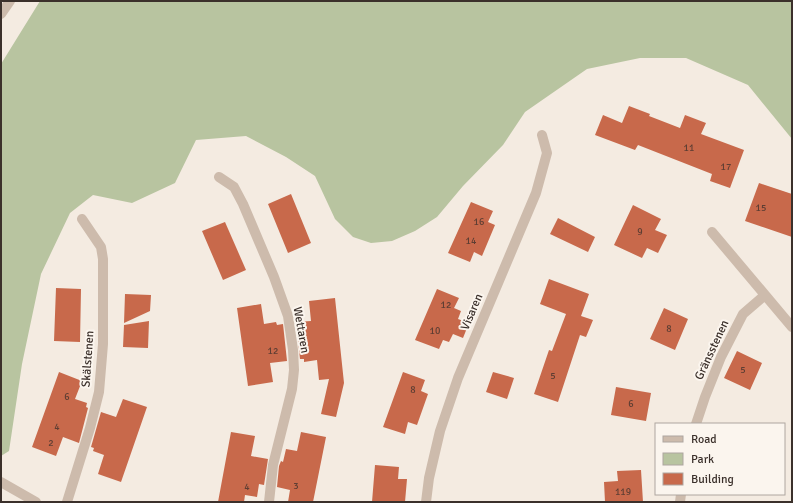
<svg xmlns="http://www.w3.org/2000/svg" width="793" height="503" viewBox="0 0 793 503" font-family="Signika,sans-serif">
<style>
.green{fill:#b8c4a0}
.building{fill:#c8694b}
.lines{fill:none;stroke-linecap:round;stroke-linejoin:round}
.minor{stroke:#cdbbac;stroke-width:10}
.tertiary{stroke:#cdbbac;stroke-width:10}
.labels{text-anchor:middle;dominant-baseline:central;stroke-width:4;stroke-linejoin:round;paint-order:stroke}
.number-label{font-size:10px;fill:#5e3e33}
.street-label{font-size:12px;fill:#3b302b;stroke:#fbf5ee}
</style>
<rect width="100%" height="100%" fill="#f4ebe1"/>
<path class="green" d="M40,1h752v138l-44,-54 -62,-27h-46l-53,11 -62,43 -22,33 -40,41 -26,31 -22,14 -23,10 -21,2 -18,-6 -18,-18 -20,-43 -29,-19 -40,-21 -50,4 -21,43 -43,20 -39,-8 -23,18 -29,61 -19,90 -13,87 -8,5v-392z"/>
<path class="building" d="M629,106l21,8 -1,2 31,12 5,-13 21,8 -5,11 43,16 -14,38 -20,-7 2,-7 -74,-29 -3,5 -40,-15 8,-20 19,8z
M759,183l33,11v43l-47,-16z
M291,194l20,49 -23,10 -20,-49z
M471,202l22,9 -5,11 7,3 -13,31 -8,-4 -4,10 -22,-9z
M633,205l28,14 -6,11 12,5 -9,18 -11,-5 -5,10 -28,-13z
M558,218l37,19 -7,15 -38,-18z
M225,222l21,48 -23,10 -21,-49z
M549,279l40,15 -8,22 12,4 -7,17 -6,-2 -22,67 -24,-8 15,-44 3,1 14,-37 -26,-10z
M56,288l25,1 -1,53 -26,-1z
M437,289l22,9 -5,10 7,3 -3,8 11,4 -6,15 -10,-4 -4,8 -6,-2 -4,9 -24,-9z
M125,294l26,1 -1,16 -26,12z
M335,298l9,85 -8,34 -15,-3 8,-35 -10,1 -2,-20 -13,2v-3h-4l-4,-37 15,-1 -2,-20z
M261,304l3,20 12,-2 1,3 6,-1 4,37 -17,2 3,19 -25,4 -11,-78z
M664,308l24,11 -13,31 -25,-11z
M149,321l-1,27 -25,-1 1,-22z
M737,351l25,12 -12,27 -26,-12z
M59,372l23,9 -7,18 12,4 -1,4 2,1 -9,35 -16,-6 -7,19 -24,-9z
M403,372l22,8 -4,11 7,3 -11,31 -9,-3 -3,12 -22,-7z
M493,372l21,6 -7,21 -21,-7z
M616,387l35,6 -5,28 -35,-6z
M123,399l24,8 -26,75 -23,-8 6,-19 -11,-4 1,-3 -3,-1 10,-35 15,5z
M231,432l24,4 -4,20 17,3 -4,26 -5,-1 -2,13 -12,-2 -1,7h-26z
M301,432l25,5 -13,65h-25l2,-12 -13,-3 2,-21 2,-5 2,1 3,-13 11,2z
M375,465l24,2 -1,12h9l-2,23h-33z
M641,470l2,32h-38l-1,-20 14,-1 -1,-10z"/>
<g class="lines">
<path class="minor" d="M219,177l15,10 9,17 31,73 14,39 5,34 1,20 -2,19 -19,76 -4,37
M712,232l80,95
M696,424l9,-27 16,-40 22,-43 22,-19
M1,482l35,20
M67,502l23,-74 9,-36 4,-48v-85l-2,-12 -19,-28
M426,502l3,-24 11,-47 18,-53 78,-185 11,-40 -5,-18
M680,502l1,-8"/>
<path class="tertiary" d="M1,14l9,-13"/>
</g>
<g class="labels">
<g class="number-label">
<text x="689" y="148">11</text>
<text x="726" y="167">17</text>
<text x="761" y="208">15</text>
<text x="479" y="222">16</text>
<text x="640" y="232">9</text>
<text x="471" y="241">14</text>
<text x="446" y="305">12</text>
<text x="669" y="329">8</text>
<text x="435" y="331">10</text>
<text x="273" y="351">12</text>
<text x="743" y="370">5</text>
<text x="553" y="376">5</text>
<text x="413" y="390">8</text>
<text x="67" y="397">6</text>
<text x="631" y="404">6</text>
<text x="57" y="427">4</text>
<text x="51" y="443">2</text>
<text x="296" y="486">3</text>
<text x="247" y="487">4</text>
<text x="623" y="492">119</text>
</g>
<g class="street-label">
<text transform="translate(472 312) rotate(-67)">Visaren</text>
<text transform="translate(301 330) rotate(80)">Wettaren</text>
<text transform="translate(712 350) rotate(-65)">Gränsstenen</text>
<text transform="translate(88 359) rotate(-86)">Skälstenen</text>
</g>
</g>
<rect width="793" height="503" fill="none" stroke="#3b302b" stroke-width="4"/>
<rect x="655" y="423" width="130" height="72" fill="#fbf5ee" stroke="#aea6a0"/>
<rect x="663" y="436" width="20" height="6" fill="#cdbbac" stroke="#aea6a0"/>
<text x="691" y="443" font-size="12" fill="#3b302b">Road</text>
<rect x="663" y="453" width="20" height="12" fill="#b8c4a0" stroke="#aea6a0"/>
<text x="691" y="463" font-size="12" fill="#3b302b">Park</text>
<rect x="663" y="473" width="20" height="12" fill="#c8694b" stroke="#aea6a0"/>
<text x="691" y="483" font-size="12" fill="#3b302b">Building</text>
</svg>
